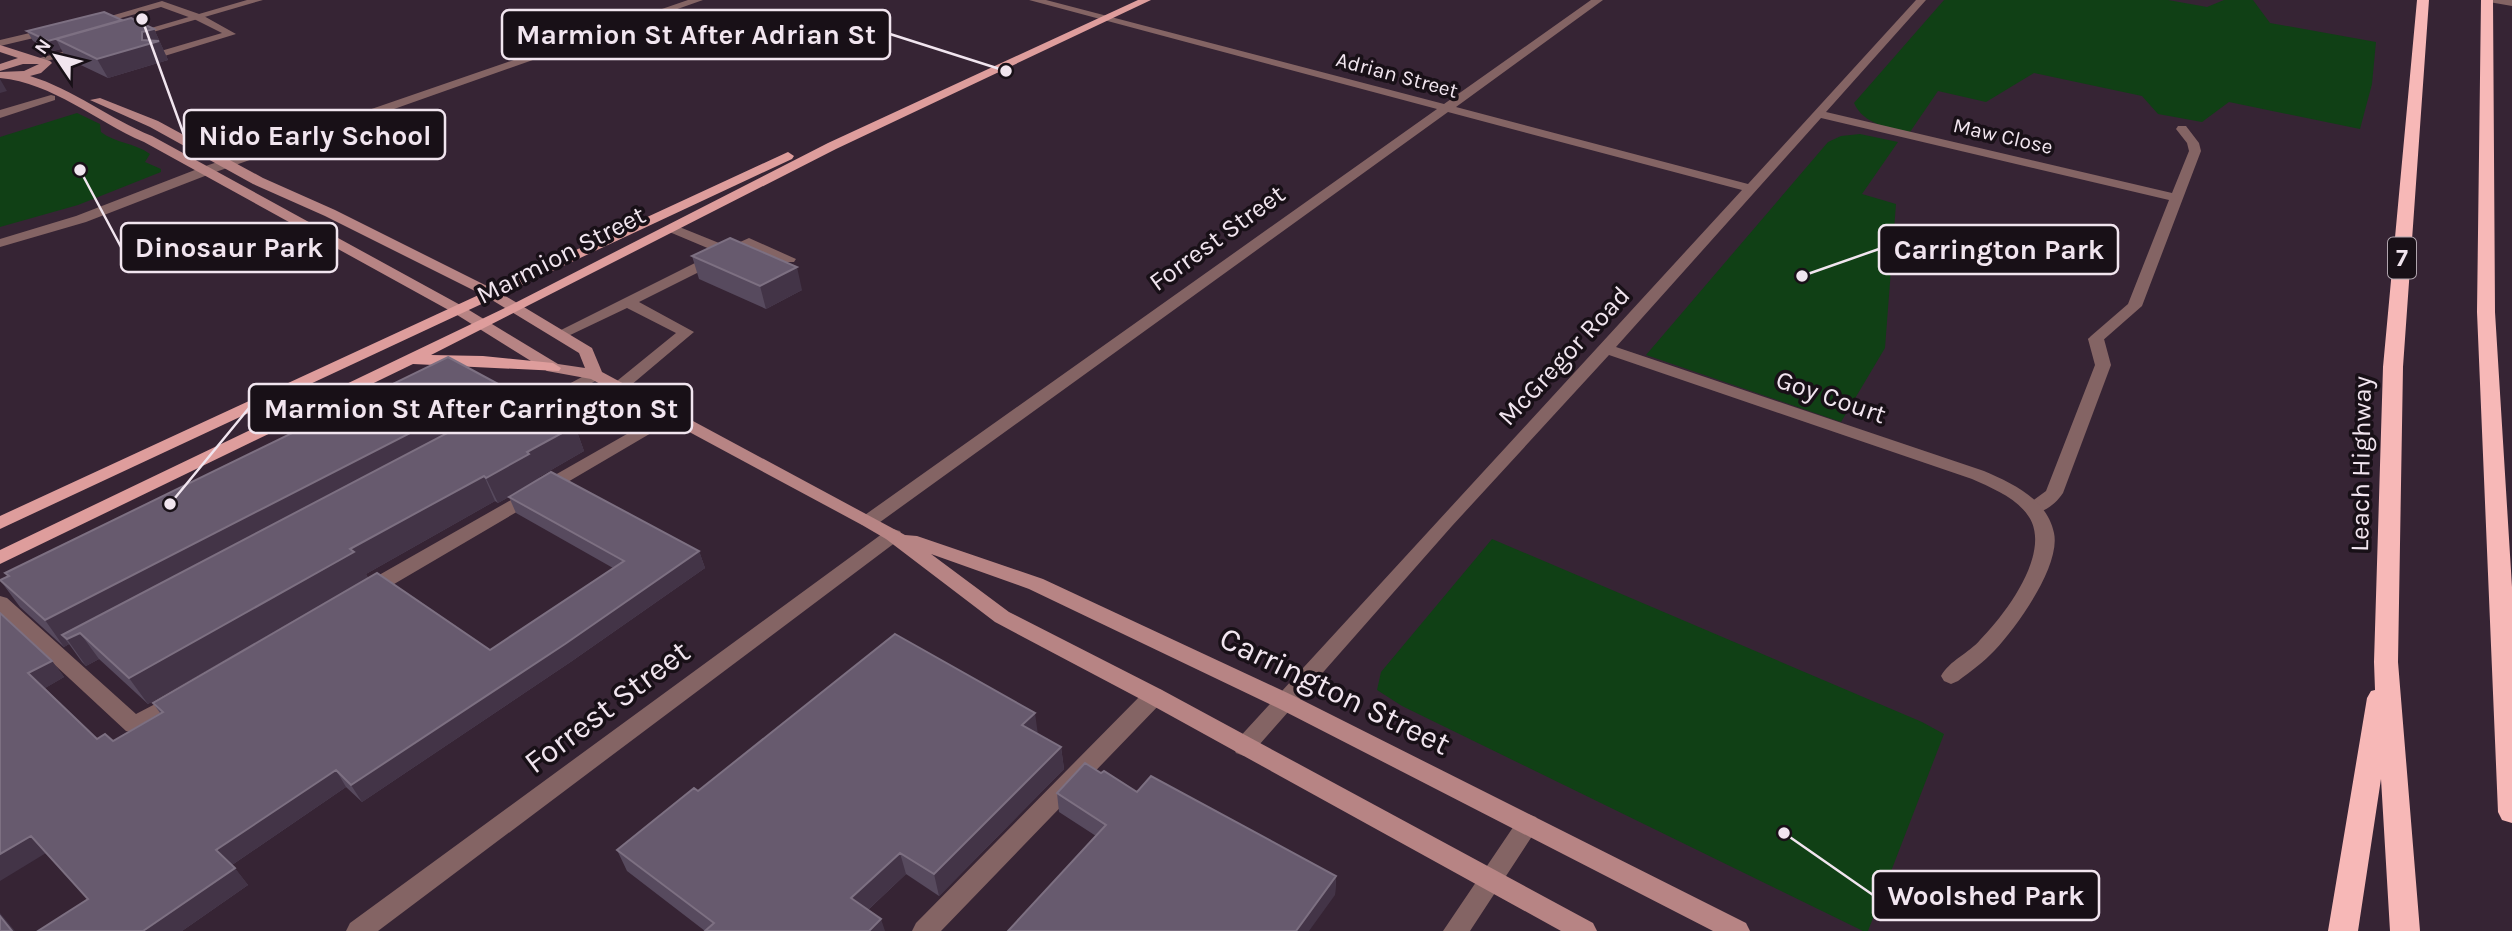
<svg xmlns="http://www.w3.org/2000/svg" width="2512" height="931" viewBox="0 0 2512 931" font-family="Karla,sans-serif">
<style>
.green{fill:#104015}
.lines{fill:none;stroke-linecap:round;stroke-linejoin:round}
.lane{fill:#846464;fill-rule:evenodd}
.street{fill:#846464;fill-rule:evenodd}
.secondary{fill:#b78484;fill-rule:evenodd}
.primary{fill:#de9d9c;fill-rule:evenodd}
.highway{fill:#f7b8b7;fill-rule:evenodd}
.wall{fill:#574a5e}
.shaded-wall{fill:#433447}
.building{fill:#675a6e;stroke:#7d7082;stroke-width:2}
.labels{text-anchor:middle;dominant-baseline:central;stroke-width:7;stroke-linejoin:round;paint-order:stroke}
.far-street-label{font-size:21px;fill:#f1e5ef;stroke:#181017}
.shield{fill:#181017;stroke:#b0a5ae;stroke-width:2}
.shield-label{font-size:24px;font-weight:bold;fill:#f1e5ef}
.street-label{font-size:26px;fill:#f1e5ef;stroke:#181017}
.near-street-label{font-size:32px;fill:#f1e5ef;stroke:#181017}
.leader{fill:none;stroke:#f1e5ef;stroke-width:2.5}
.callout-dot{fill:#f1e5ef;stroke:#181017;stroke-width:2.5}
.callout{fill:#181017;stroke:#f1e5ef;stroke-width:2.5}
.callout-label{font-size:28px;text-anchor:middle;font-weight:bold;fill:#f1e5ef}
</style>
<rect width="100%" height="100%" fill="#362434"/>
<path class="green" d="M1944,0h224l39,7 17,-7h29l17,23 106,19 -4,42 -12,45 -131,-27 -27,20 -44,-8 -16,-18 -108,-23 -48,29 -48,-11 -28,41c-22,-5 -46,-7 -56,-29z
M77,113l23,11 1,8c14,11 34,11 49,22l-5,8 16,7v3l-83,33 -78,22v-90z
M1860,134l38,8 -36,52 34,10 -11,144 -44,74 -195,-67 182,-213 13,-6z
M1492,539l430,183 22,12 -76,197h-5l-461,-225 -25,-16 4,-18z"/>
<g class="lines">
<path class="lane" d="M2488,0h24v6l-23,-4z
M162,1l40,14 34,19 -78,24 -5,-3 1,-2 68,-20 -28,-14 -33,-12 -69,19 -5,-3z
M51,28l4,1v4l-55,13v-6z
M51,95l4,1v4l-55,18v-8z
M672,224l57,23 20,-9 47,21 -2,3h-10l-35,-15 -110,55 55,30 -70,59h-12l-2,-3 2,-3 64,-52 -49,-25 -61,29 -5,2 -8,-5 164,-82 -50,-21 -2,-3z
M2096,334l8,5 7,26 -48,128c-8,12 -22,23 -37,19l-3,-4 23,-17 49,-126 -7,-26z
M595,370l6,2 2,3 -2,3 -78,42h-12l-2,-4z
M669,410l6,1 2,4 -2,4 -303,178h-14l-3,-5 3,-5z
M0,596l7,2 129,116 44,-23 8,2 3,6 -3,6 -46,26 -8,2 -8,-2 -126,-117z
M1154,688l8,2 3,6 -3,6 -221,229h-29l4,-8 230,-233z"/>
<path class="street" d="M247,0h16l-127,37 -9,-2z
M688,0h15l-493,174 -124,48 -86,25v-8l76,-23 124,-48z
M1029,0h17l398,104 147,-104h12l-147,107 292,77 168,-184h10l-100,112 346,81 17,-42 -2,-8 -11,-14 2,-3h8l13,17 2,8 -59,155 -41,36h-10l-3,-3 3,-3 37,-32 41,-104 -348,-82 -205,229 368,124c28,12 63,28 70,62 7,32 -37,94 -59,117 -11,12 -24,21 -37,31l-7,3 -7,-3 -3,-5c8,-15 28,-23 39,-36 25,-25 72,-87 49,-123 -12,-19 -37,-29 -57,-38l-363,-124 -157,171 -200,227 -8,3 -8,-3 -3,-6 3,-6 506,-551 -294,-78 -572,413h-14l-2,-4 2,-4 575,-408z
M85,46l4,1v4l-52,12 -5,-3z
M893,529l7,2 2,4 -2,4 -522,392h-32l4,-8 536,-392z
M1528,814l8,3 4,7 -70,107h-27l77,-114z"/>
<path class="secondary" d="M0,45l50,16 2,2 -11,10 -11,3c43,13 80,43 122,60l312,171 94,57 27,4 -6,-15 -92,-56 -162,-81 -72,-32 -103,-57 -60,-27 10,-2 58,23 105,57 72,32 162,81 95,57 10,24 303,163 12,1 126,43 251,117 452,227 4,8h-37l-435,-223 -249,-119 -98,-35 78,58 153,78 431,233 4,8h-36l-415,-229 -151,-80 -109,-83 -24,-14 -271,-146 -44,-8 -93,-58 -310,-171c-49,-21 -91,-59 -144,-64v-6l24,-1 15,-7h-16l-23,7v-7l18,-6 -18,-6z"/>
<path class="primary" d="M1138,0h13l-315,149 -405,206 52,1 70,7 8,5 -2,3 -146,-7 -413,200v-14l511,-245 317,-162z
M788,152l6,4 -2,3 -792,370v-13z"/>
<path class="highway" d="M2417,0h12l-26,367 -5,295 22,269h-30l-9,-152 -23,152h-30l39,-233 4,-7 4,-1 -1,-28 9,-295z
M2481,0h12l2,312 17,275v236l-10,-3 -4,-8 -21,-500z"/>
</g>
<path class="wall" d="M122,21l32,8 14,31 -60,18 -42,-20 -5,-9 -8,2 -20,-10 -6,-10z
M692,256l110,34 -36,19 -67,-30z
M508,401l67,25 9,25 -45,26 1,2 -42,24 -3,-2 -129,73 2,4 -220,126 -49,-45 -13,7 -4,-4 -13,-18 -5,3 -44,-40 -20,-27 8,-3 -3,-4z
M509,497l190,54 6,17 -133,93 -210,141 -16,-15 -114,78 16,20 -66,46h-144l50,-32 -42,-46 -46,-240 52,48 12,16 -19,11 52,51 16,2 47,-28 -7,-10 337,-53 123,-82 -97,-55z
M1038,734l23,13 3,22 -125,127 -33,-22 -38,36 -163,21 -78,-60 -10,-21 81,-59z
M1137,792l199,84 -1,19 -239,-59 -37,-24 -2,-19z"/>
<path class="shaded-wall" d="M154,29l14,31 -60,18 -11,-19 45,-27z
M56,39l5,10 -8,2 -5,-10z
M0,79l7,12 -7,2z
M797,267l5,23 -36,19 -6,-23z
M502,386l10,25 -432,222 19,26 -13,7 -19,-27 -5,-4 7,9 -5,3 -19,-27z
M575,426l9,25 -45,26 1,2 -42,24 -12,-25 41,-26z
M484,476l11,25 -129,73 2,4 -220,126 -19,-26 221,-129z
M699,551l6,17 -133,93 -210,141 -11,-17z
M52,661l12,16 -22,13 -14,-17z
M1035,713l3,22 -16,-10z
M1061,747l3,22 -125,127 -5,-22z
M336,770l10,17 -117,80 -13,-17z
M31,836l15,17 -46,28v-27z
M900,853l6,21 -49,46 -6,-22z
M235,868l13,17 -66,46h-39z
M1336,876l-1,19 -26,36h-13z
M0,913l15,18h-3l-12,-15z
M881,919l4,12h-16z"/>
<path class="building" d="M104,12l18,8 -74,21 -21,-10z
M131,18l23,11 -12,3v8l17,1 -62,18 -41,-20z
M730,238l67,29 -37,19 -68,-30z
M448,357l54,29 -457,234 -45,-40 9,-4 -4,-3z
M518,396l57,30 -48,26 2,2 -43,24 -2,-2 -134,73 4,3 -225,126 -49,-45 -13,6 -5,-4z
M551,472l148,79 -134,93 -214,141 -15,-15 -120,80 19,18 -92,63h-105l50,-32 -57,-63 -31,18v-241l52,48 -24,12 69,66 8,-5 8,7 50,-29 -10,-9 224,-130 113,77 134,-89 -115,-64z
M895,634l140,79 -13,12 39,22 -127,127 -34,-21 -49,45 30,21 -12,12h-164l9,-8 -97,-73 77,-62 4,3z
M1085,763l16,10 3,-2 33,21 14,-16 185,100 -40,55h-288l98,-106 -49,-32z
M0,916l12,15h-12z"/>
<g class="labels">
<g class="far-street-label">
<text transform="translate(1397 75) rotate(15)">Adrian Street</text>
<text transform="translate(2003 136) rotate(13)">Maw Close</text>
</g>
<rect class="shield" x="2388" y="237.5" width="28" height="41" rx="5"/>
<g class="shield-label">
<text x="2402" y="258">7</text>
</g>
<g class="street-label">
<text transform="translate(1217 238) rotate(-36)">Forrest Street</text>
<text transform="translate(561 255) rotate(-27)">Marmion Street</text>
<text transform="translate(1564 356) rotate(-47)">McGregor Road</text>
<text transform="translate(1831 397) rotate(19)">Goy Court</text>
<text transform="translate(2361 464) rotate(-89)">Leach Highway</text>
</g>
<g class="near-street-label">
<text transform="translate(1335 691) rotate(26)">Carrington Street</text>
<text transform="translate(607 707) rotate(-37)">Forrest Street</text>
</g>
</g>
<path class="leader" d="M1006 71L890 34M142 19L184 135M80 170L121 247M1802 276L1879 249M170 504L249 408M1784 833L1873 895"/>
<g class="callout-dot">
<circle cx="1006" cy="71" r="7"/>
<circle cx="142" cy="19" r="7"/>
<circle cx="80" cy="170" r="7"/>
<circle cx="1802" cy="276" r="7"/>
<circle cx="170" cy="504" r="7"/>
<circle cx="1784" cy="833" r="7"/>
</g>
<g class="callout">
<rect x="502" y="10" width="388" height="49" rx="7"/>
<rect x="184" y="110" width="261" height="49" rx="7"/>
<rect x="121" y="223" width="216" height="49" rx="7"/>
<rect x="1879" y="225" width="239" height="49" rx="7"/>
<rect x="249" y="384" width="443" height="49" rx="7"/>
<rect x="1873" y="871" width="226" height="49" rx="7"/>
</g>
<g class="callout-label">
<text x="696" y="44">Marmion St After Adrian St</text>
<text x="315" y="145">Nido Early School</text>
<text x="229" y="257">Dinosaur Park</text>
<text x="1999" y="259">Carrington Park</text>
<text x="471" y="418">Marmion St After Carrington St</text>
<text x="1986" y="905">Woolshed Park</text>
</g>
<g transform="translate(56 56) rotate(305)" stroke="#181017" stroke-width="5" paint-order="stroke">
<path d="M0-5L12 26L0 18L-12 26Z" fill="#f1e5ef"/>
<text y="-10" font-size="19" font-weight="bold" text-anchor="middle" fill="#f1e5ef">N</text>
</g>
</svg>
